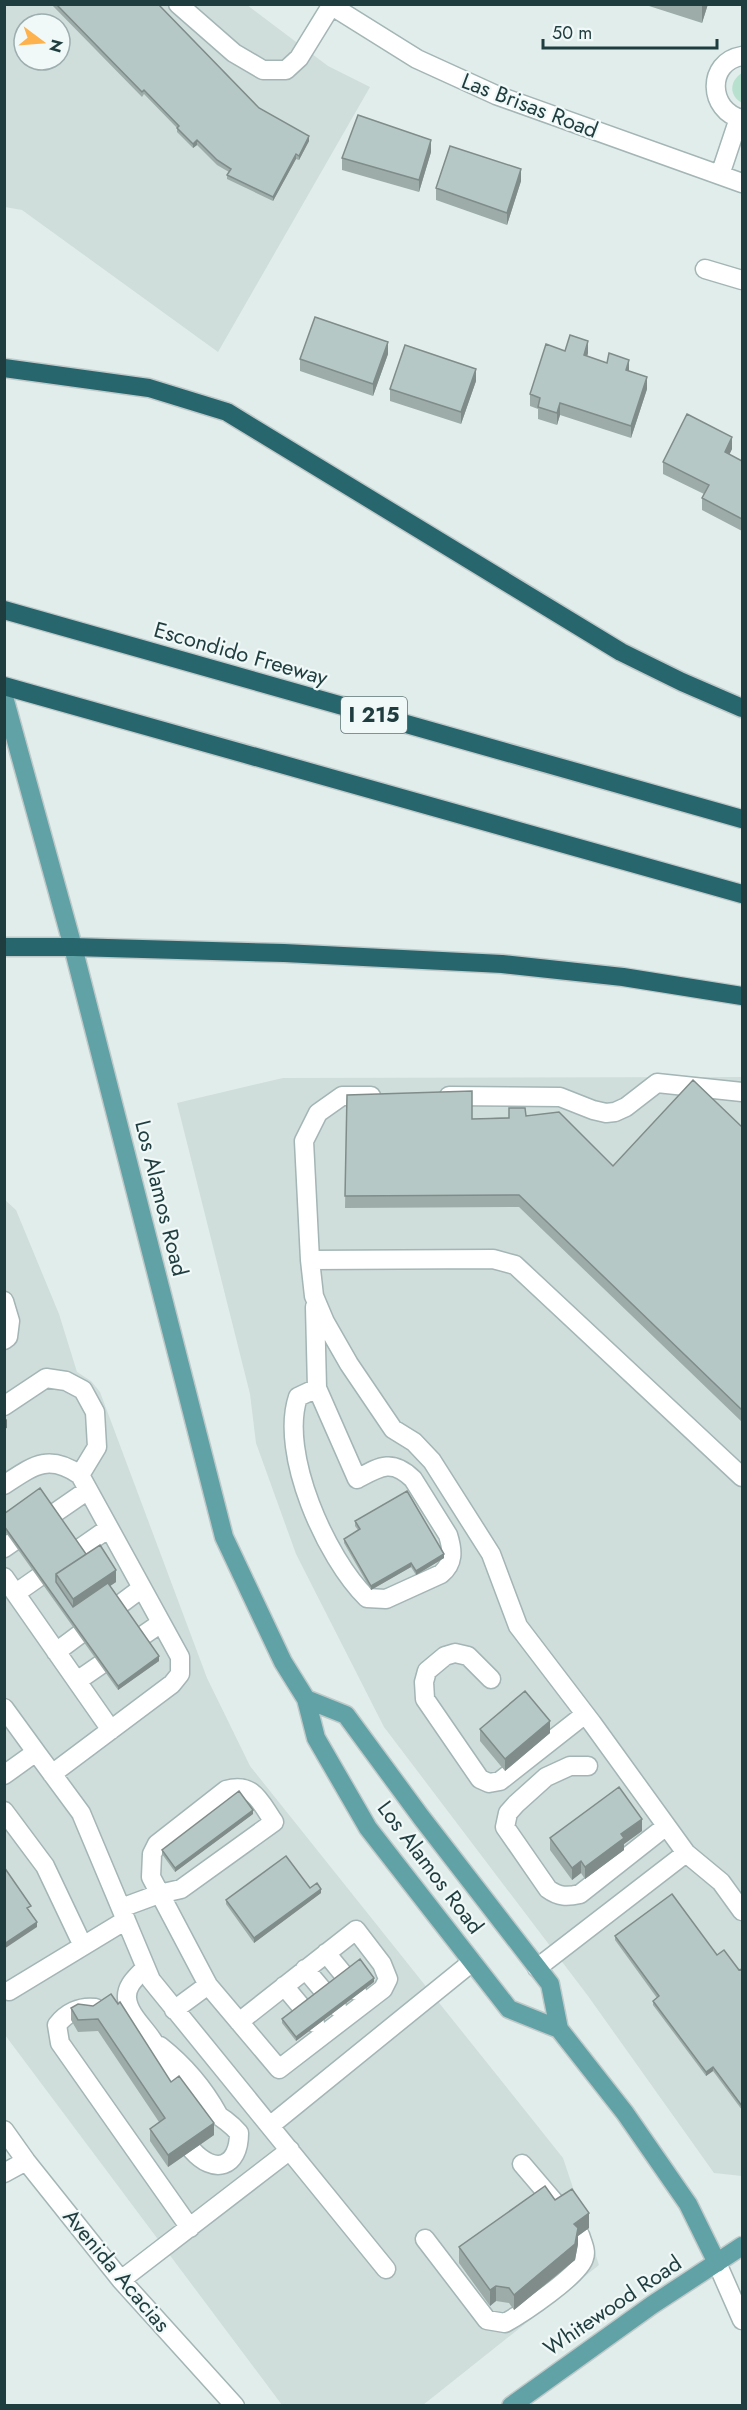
<svg xmlns="http://www.w3.org/2000/svg" width="747" height="2410" viewBox="0 0 747 2410" font-family="Jost,sans-serif">
<style>
.built{fill:#cfdddb;fill-rule:evenodd}
.green{fill:#b7e0cf}
.lines{fill:none;stroke-linecap:round;stroke-linejoin:round}
.minor-casing{stroke:#a3b5b4;stroke-width:21}
.major-casing{stroke:#c0c9c9;stroke-width:21}
.highway-casing{stroke:#c0c9c9;stroke-width:21}
.minor{stroke:#fff;stroke-width:18}
.major{stroke:#61a2a6;stroke-width:18}
.highway{stroke:#28666e;stroke-width:18}
.wall{fill:#9daca9}
.shaded-wall{fill:#7f8c8a}
.building{fill:#b6c8c5;stroke:#7f8c8a;stroke-width:1.5}
.labels{text-anchor:middle;dominant-baseline:central;stroke-width:4.5;stroke-linejoin:round;paint-order:stroke}
.shield{fill:#f1f9f8;stroke:#5e7576;stroke-width:1.5}
.shield-label{font-size:21px;font-weight:bold;fill:#1f3d3f}
.street-label{font-size:22px;fill:#1f3d3f;stroke:#f1f9f8}
</style>
<rect width="100%" height="100%" fill="#e1edeb"/>
<path class="built" d="M4,5h243l81,61 42,21 -152,265 -196,-142 -17,-3zM24,24h36v36h-36z
M742,1077v1099l-28,-3 -126,-177 -204,-269 -88,-173 -40,-111 -6,-49 -73,-291 106,-25z
M5,1200l11,10 43,104 18,58 14,9 9,11 107,286 43,88 313,392 36,107 -176,140h-141l-277,-370z"/>
<path class="green" d="M742,73v30c-13,-7 -13,-22 0,-30z"/>
<g class="lines">
<defs>
<path id="minor" d="M178,4l56,49 29,17h23l13,-12 32,-52
M329,4l88,55 79,36 246,88
M742,56c-36,6 -34,55 0,63
M720,175l19,-57
M705,269l37,11
M449,1096l111,1 33,13 13,3 9,-1 11,-5 31,-24 85,9
M310,1260l-6,-119 14,-28 24,-17h29
M4,1301l6,20 -2,16 -4,3
M315,1307l2,81 40,91c22,-12 35,-21 56,0l35,56c5,16 6,28 -7,39l-55,25 -19,-1c-41,-40 -88,-145 -69,-201l19,-9
M4,1406l42,-28 20,3 17,9 12,22 2,35 -17,28
M4,1485c29,-19 44,-32 76,-10l100,182v17l-8,10 -120,90
M4,1548l84,-58
M4,1577l107,153
M16,1593l93,-65
M56,1652l86,-64
M491,1679l-23,-23 -13,-3 -10,3 -18,15 -3,11 1,17 55,80 9,4 11,-2 84,-66
M77,1681l84,-58
M4,1708l32,44
M588,1766h-18l-24,11 -30,27 -8,9 -3,14 43,62c11,8 19,8 32,5l85,-67
M4,1775l32,-23 45,61 70,167 235,289
M4,1811l41,55 38,80
M686,1853l35,29 21,29
M121,1908l38,-14 22,-5 93,-67c-14,-20 -20,-40 -48,-32l-69,54 -5,10 -1,23 57,108 71,84 104,-80 5,-10 -6,-15 -26,-34 -117,92
M326,1953l31,38
M145,1968c-8,9 -19,17 -18,30 1,16 18,30 26,43 2,4 3,9 5,13 8,16 22,35 37,46 17,13 29,16 44,33 0,35 -25,42 -47,17
M537,1968l149,-115 -94,-130 -74,-97 -27,-72 -59,-93 -18,-19 -21,-13 -44,-65 -24,-42 -11,-26 -4,-36 183,-1 22,6 227,212
M305,1969l32,38
M284,1986l31,37
M9,1991l117,-71
M95,2008c-15,-2 -29,5 -38,17l3,18 130,185
M174,2010l34,-25
M160,2046c24,19 43,41 58,68
M271,2125l201,-163
M4,2130l22,31 95,119 114,126
M522,2164l35,41
M4,2173l22,-12
M425,2239l62,81 18,3c18,-10 75,-48 79,-65 3,-7 -2,-16 -4,-23
M717,2263l25,57
M121,2280l169,-130"/>
<path id="major" d="M4,697l69,250 151,590 59,125 23,37 10,39 52,90 141,181 50,20
M306,1699l40,16 75,102 129,167 9,45 66,84 63,91 29,59
M511,2406l141,-101 90,-59"/>
<path id="highway" d="M4,368l145,20 78,24 394,240 61,30 60,26
M4,610l738,209
M4,686l738,208
M4,947h69l211,6 218,11 121,13 119,19"/>
</defs>
<use href="#minor" class="minor-casing"/>
<use href="#major" class="major-casing"/>
<use href="#highway" class="highway-casing"/>
<use href="#minor" class="minor"/>
<use href="#major" class="major"/>
<use href="#highway" class="highway"/>
</g>
<path class="wall" d="M51,4h107l101,104 50,33 -10,19 -3,-1 -23,42 -46,-22v-4l2,-3 -12,-7 -20,-20 -4,3 -16,-16v-4l-33,-34 -2,3z
M649,4h59l-6,19 -53,-17z
M431,152l-12,40 -77,-22v-12z
M521,181l-14,44 -71,-25v-12z
M565,351l23,2 -1,3 42,15 18,18 -16,49 -71,-23 -3,10 -19,-6v-10l-8,-3v-12z
M388,354l-15,42 -73,-25v-12z
M476,381l-15,43 -71,-23v-12z
M732,449l-3,5 13,7v70l-40,-21v-12l2,-4 -41,-20v-12z
M347,1095l125,24 54,-3 87,50 129,-39v295l-223,-215 -174,1z
M4,1514l82,40 30,28 -6,4 49,75 -41,29 -114,-160z
M355,1521l89,37 -28,17 -5,-8 -40,23 -27,-47v-4l14,-9 -3,-4z
M480,1729l70,4 -45,38 -25,-30z
M253,1814l-78,58 -13,-18v-4z
M642,1831l-18,13v6l-39,29 -4,-6 -9,7 -22,-30v-12z
M310,1888l11,5 -67,50 -28,-39v-4z
M615,1936l102,19 22,15 3,-1v141l-29,-39 -7,5 -53,-71v-4l4,-3 -42,-58z
M374,1982l-78,59 -14,-18v-4z
M93,2006l78,76 43,53 -46,32 -18,-26v-12l9,-7 -61,-91 -20,1 -7,-12v-12z
M555,2200l34,28 -11,8v8l-3,16 -61,50 -5,-7 -13,-2 -6,5 -31,-43v-16z"/>
<path class="shaded-wall" d="M702,4h6l-6,19z
M309,136v5l-10,19v-4z
M197,140v5l-4,3v-4z
M431,140v12l-12,40v-12z
M296,154v5l-23,42v-4z
M521,169v12l-14,44v-12z
M588,341v12l-4,14v-12z
M388,342v12l-15,42v-12z
M629,360v12l-3,-2z
M476,369v12l-15,43v-12z
M647,377v12l-16,49v-12z
M560,403v12l-3,10v-12z
M732,437v12l-7,15v-12z
M7,1419v9l-3,1v-8z
M444,1554v4l-28,17v-4z
M411,1563v4l-40,23v-4z
M116,1570v12l-43,29v-12z
M159,1656v5l-41,29v-4z
M550,1721v12l-45,38v-12z
M253,1810v4l-78,58v-4z
M642,1819v12l-18,13v6l-39,29v-12l36,-33z
M581,1861v12l-9,7v-12z
M321,1889v4l-67,50v-5z
M37,1922v5l-33,22v-5z
M374,1978v4l-78,59v-4z
M713,2067v4l-7,5v-4z
M214,2123v12l-46,32v-12z
M589,2213v15l-11,8v8l-3,16 -61,50v-15l60,-71z
M496,2286v15l-6,5v-16z"/>
<path class="building" d="M56,4h102l101,104 50,28 -10,20 -3,-2 -23,43 -46,-22 4,-6 -14,-9 -20,-20 -4,4 -16,-16 2,-2 -35,-36 -2,2z
M358,115l73,25 -12,40 -77,-22z
M450,146l71,23 -14,44 -71,-25z
M315,317l73,25 -15,42 -73,-25z
M570,335l18,6 -4,14 23,8 2,-10 20,7 -3,10 21,7 -16,49 -71,-23 -3,10 -19,-6 2,-9 -10,-4 16,-50 19,7z
M405,345l71,24 -15,43 -71,-23z
M687,414l45,23 -7,15 17,9v58l-40,-21 7,-13 -46,-23z
M693,1080l49,47v283l-223,-215 -174,1 2,-101 125,-4v28l37,-1v-10h16l1,8 33,-4 54,54z
M40,1488l46,66 -30,20v8l17,25 35,-24 51,73 -41,30 -114,-160v-12z
M407,1491l37,63 -28,17 -5,-8 -40,23 -27,-47 16,-10 -5,-8z
M100,1545l16,25 -43,29 -17,-25z
M525,1691l25,30 -45,38 -25,-30z
M619,1787l23,32 -21,15 3,4 -39,29 -4,-6 -9,7 -22,-30z
M239,1791l14,19 -78,58 -13,-18z
M286,1856l24,32 7,-5 4,6 -67,49 -28,-38z
M4,1867l27,39 -4,2 10,14 -33,22z
M672,1894l45,61 7,-5 15,20 3,-1v137l-29,-39 -7,5 -53,-71 6,-5 -44,-60z
M360,1959l14,19 -78,59 -14,-18z
M111,1994l7,10 2,-2 51,80 8,-6 35,47 -46,32 -18,-26 15,-11 -67,-99 -20,1 -7,-12 7,-4 15,2z
M545,2186l10,14 17,-11 17,24 -15,11 4,4 -3,16 -61,51 -5,-7 -13,-2 -6,4 -31,-43z"/>
<g class="labels">
<rect class="shield" x="341" y="697" width="66" height="36" rx="4.5"/>
<g class="shield-label">
<text x="374" y="715">I 215</text>
</g>
<g class="street-label">
<text transform="translate(530 105) rotate(21)">Las Brisas Road</text>
<text transform="translate(241 653) rotate(16)">Escondido Freeway</text>
<text transform="translate(162 1198) rotate(76)">Los Alamos Road</text>
<text transform="translate(431 1867) rotate(53)">Los Alamos Road</text>
<text transform="translate(117 2270) rotate(50)">Avenida Acacias</text>
<text transform="translate(612 2305) rotate(-34)">Whitewood Road</text>
</g>
</g>
<rect width="747" height="2410" fill="none" stroke="#1f3d3f" stroke-width="12"/>
<g transform="translate(42 42) rotate(106)"><circle r="28" fill="#f1f9f8" stroke="#9daeae" stroke-width="1.5"/>
<path d="M0-4.5L10 22L0 15L-10 22Z" fill="#feb24d"/>
<text y="-9" font-size="16" font-weight="bold" text-anchor="middle" fill="#1f3d3f">N</text>
</g>
<path d="M543 39v9h174v-9" fill="none" stroke="#1f3d3f" stroke-width="3"/>
<text x="552" y="39" font-size="18" fill="#1f3d3f" stroke="#f1f9f8" stroke-width="4.5" paint-order="stroke">50 m</text>
</svg>
